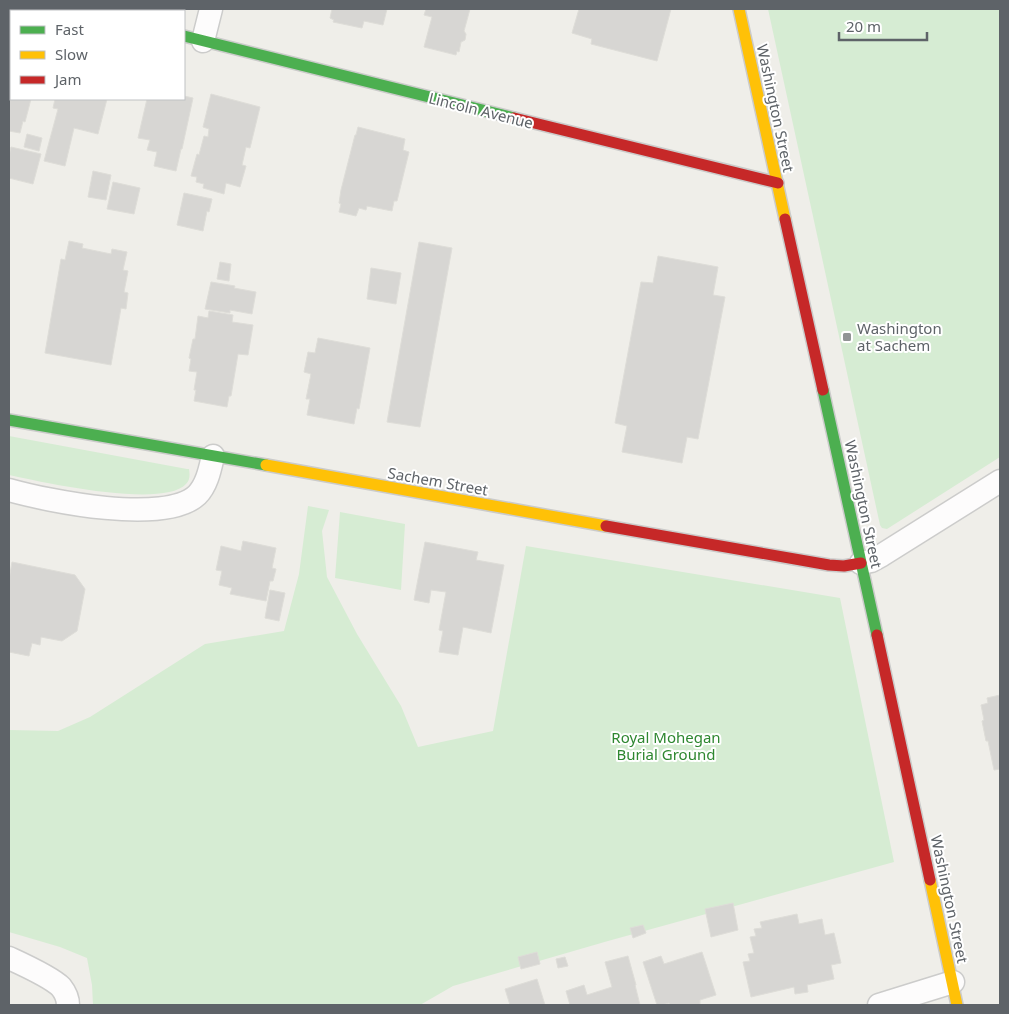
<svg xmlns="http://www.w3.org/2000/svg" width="1009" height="1014" viewBox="0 0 1009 1014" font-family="'Noto Sans',sans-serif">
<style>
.green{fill:#d6ecd3}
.building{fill:#d7d6d3;stroke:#deddd8}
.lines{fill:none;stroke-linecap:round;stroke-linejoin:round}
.street-casing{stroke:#cccccb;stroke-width:25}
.fast-casing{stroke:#cbcbca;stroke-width:14}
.slow-casing{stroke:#cbcbca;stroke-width:14}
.jam-casing{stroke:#cbcbca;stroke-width:14}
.street{stroke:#fdfcfc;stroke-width:22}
.fast{stroke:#4caf50;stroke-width:11}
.slow{stroke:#ffc107;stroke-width:11}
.jam{stroke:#c62828;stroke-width:11}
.poi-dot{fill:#919495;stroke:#fff;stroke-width:2}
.labels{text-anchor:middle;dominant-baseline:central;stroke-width:4;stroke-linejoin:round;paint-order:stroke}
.street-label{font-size:15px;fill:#5e6368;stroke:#fff}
.poi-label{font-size:15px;fill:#5e6368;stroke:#fff;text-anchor:start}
.park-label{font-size:15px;fill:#2e8730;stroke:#fff}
</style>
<rect width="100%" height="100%" fill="#efeee9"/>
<path class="green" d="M768,9h232v448l-113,72 -5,-1 -2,-3z
M9,436l178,33h2c1,6 1,11 -3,15 -23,25 -145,-2 -177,-9z
M308,506l21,4 -7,21 5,46 30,57 44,72 17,41 75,-16 33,-185 314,52 54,264 -286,79 -155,45 -33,19h-327l-1,-20 -5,-27 -27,-11 -51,-15v-202l49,1 32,-14 115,-73 79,-13 15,-57z
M340,512l65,12 -4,66 -66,-12z"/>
<path class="building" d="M332,9h55l-4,16 -19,-4 -2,7 -29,-6 1,-2 -4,-2z
M426,9h44l-6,22 2,3 -1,6 -4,2 -2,10 -2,-1 -1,4 -32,-8 8,-30 -8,-2z
M579,9h92l-14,52 -66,-17 1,-5 -20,-6z
M9,56l2,1v42h20l-6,23 -2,-1 -3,12 -11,-2z
M211,94l49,13 -10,41 -4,-1 -4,18 4,1 -6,21 -14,-4 -2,11 -21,-6 1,-4 -8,-2 1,-5 -6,-1 6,-22 2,1 5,-19 4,1 1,-8 -6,-2z
M184,96l9,2 -11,51h-1l-5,22 -22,-5 3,-14 -10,-2 3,-10 -12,-2 9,-39h37z
M55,99h52l-9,35 -24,-6 -9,38 -21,-5 14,-52 -5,-1z
M358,127l47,12 -2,11 6,2 -12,49h-3l-2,10 -25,-5 -1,4 -7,-2 -3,8 -17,-4 2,-8 -2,-1 2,-13 14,-55h1z
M27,134l15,4 -3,13 -15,-4z
M11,147l30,7 -8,30 -24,-6v-22z
M93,171l18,4 -5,25 -18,-3z
M113,182l27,6 -6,26 -27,-5z
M184,193l28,6 -3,13 -2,-1 -4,20 -26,-6z
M69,241l14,3 -1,4 29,6 1,-5 15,3 -4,18 5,1 -4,21 4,1 -2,16 -5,-1 -10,57 -66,-12 16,-94 4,1z
M419,242l33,6 -32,179 -33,-5z
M658,256l60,11 -5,28 12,2 -27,142 -11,-2 -5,26 -60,-11 5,-26 -12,-3 26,-141 12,1z
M220,262l11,2 -2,17 -12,-2z
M371,268l30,5 -5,31 -29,-5z
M211,282l24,4 -1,2 22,4 -4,22 -22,-4v3l-25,-4z
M209,311l24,4 -1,7 21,3 -5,30 -10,-1 -7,42h-2l-2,11 -33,-6 2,-11h-2l3,-18 -8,-1 2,-12 -2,-1 4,-19h2l3,-23 10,2z
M318,338l52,10 -11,61 -2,-1 -3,16 -47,-9 3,-16h-4l5,-25 -7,-2 4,-20 7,1z
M243,541l33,7 -4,20 4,1 -3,12h-3l-4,20 -36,-7 2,-6 -13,-3 3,-14 -6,-1 5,-24 20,5z
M425,542l53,10 -2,8 28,5 -13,68 -28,-6 -5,28 -19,-3 4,-21 -4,-1 7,-38 -15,-2 -2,13 -15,-3z
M12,562l63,13 10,14 -8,42 -15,10 -21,-4 -1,8 -8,-2 -3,13 -20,-4v-72z
M270,590l15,3 -6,28 -14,-3z
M1000,695v74l-6,1 -6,-29h-2l-4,-20 2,-1 -3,-15 7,-2 -1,-5z
M733,903l5,27 -27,7 -6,-28z
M797,914l2,10 23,-5 3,16 9,-2 7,30 -10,2 3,14 -27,6 1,7 -13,2 -1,-7 -43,10 -8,-35 7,-1 -2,-7 6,-1 -4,-16 6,-1 -2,-7 8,-1 -2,-6z
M643,925l3,8 -13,5 -3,-10z
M537,952l3,12 -19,5 -3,-12z
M702,952l14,43 -16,5v5h-30l-1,-2 -7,2h-5l-14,-43 18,-6 3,8z
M628,956l8,29h-1l5,20h-70l-4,-14 18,-6 3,10 25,-8 -7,-25z
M565,957l3,9 -10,2 -2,-9z
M537,979l8,26h-35l-5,-16z"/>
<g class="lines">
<defs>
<path id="street" d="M73,9l10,2
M203,41l8,-32
M9,490c39,11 156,35 188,5 10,-10 13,-26 16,-39
M861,563l10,-2 11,-6 118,-74
M9,958c13,6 42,19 52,29 4,5 7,12 7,18
M879,1005l74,-23"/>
<path id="fast" d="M184,36l330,82
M823,390l54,245
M9,420l257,45"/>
<path id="slow" d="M739,9l46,210
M266,465l340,61
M930,880l27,125"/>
<path id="jam" d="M514,118l264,65
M785,219l38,171
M606,526l223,39 15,1 17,-3
M877,635l53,245"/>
</defs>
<use href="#street" class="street-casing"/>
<use href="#fast" class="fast-casing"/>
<use href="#slow" class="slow-casing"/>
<use href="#jam" class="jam-casing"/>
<use href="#street" class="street"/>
<use href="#fast" class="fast"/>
<use href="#slow" class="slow"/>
<use href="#jam" class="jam"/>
</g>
<rect class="poi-dot" x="842" y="332" width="10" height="10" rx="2.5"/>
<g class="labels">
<g class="street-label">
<text transform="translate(776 108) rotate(78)">Washington Street</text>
<text transform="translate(481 110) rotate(14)">Lincoln Avenue</text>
<text transform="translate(438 481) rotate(10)">Sachem Street</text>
<text transform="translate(864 504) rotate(78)">Washington Street</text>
<text transform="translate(950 899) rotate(78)">Washington Street</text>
</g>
<g class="poi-label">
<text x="857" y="328">Washington<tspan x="857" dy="17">at Sachem</tspan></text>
</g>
<g class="park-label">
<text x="666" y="737">Royal Mohegan<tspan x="666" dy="17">Burial Ground</tspan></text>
</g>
</g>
<rect width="1009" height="1014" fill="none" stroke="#5e6368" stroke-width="20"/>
<rect x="10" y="10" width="175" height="90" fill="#ffffff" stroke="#bfc1c3"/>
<rect x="20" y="26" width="25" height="8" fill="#4caf50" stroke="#bfc1c3"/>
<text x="55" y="35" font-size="15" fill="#5e6368">Fast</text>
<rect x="20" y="51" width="25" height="8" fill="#ffc107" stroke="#bfc1c3"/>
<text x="55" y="60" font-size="15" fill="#5e6368">Slow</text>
<rect x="20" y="76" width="25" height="8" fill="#c62828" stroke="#bfc1c3"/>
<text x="55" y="85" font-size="15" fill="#5e6368">Jam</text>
<path d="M839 32v8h88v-8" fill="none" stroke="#5e6368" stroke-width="2.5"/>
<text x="846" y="32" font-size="15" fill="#5e6368" stroke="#ffffff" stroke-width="4" paint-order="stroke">20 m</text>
</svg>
